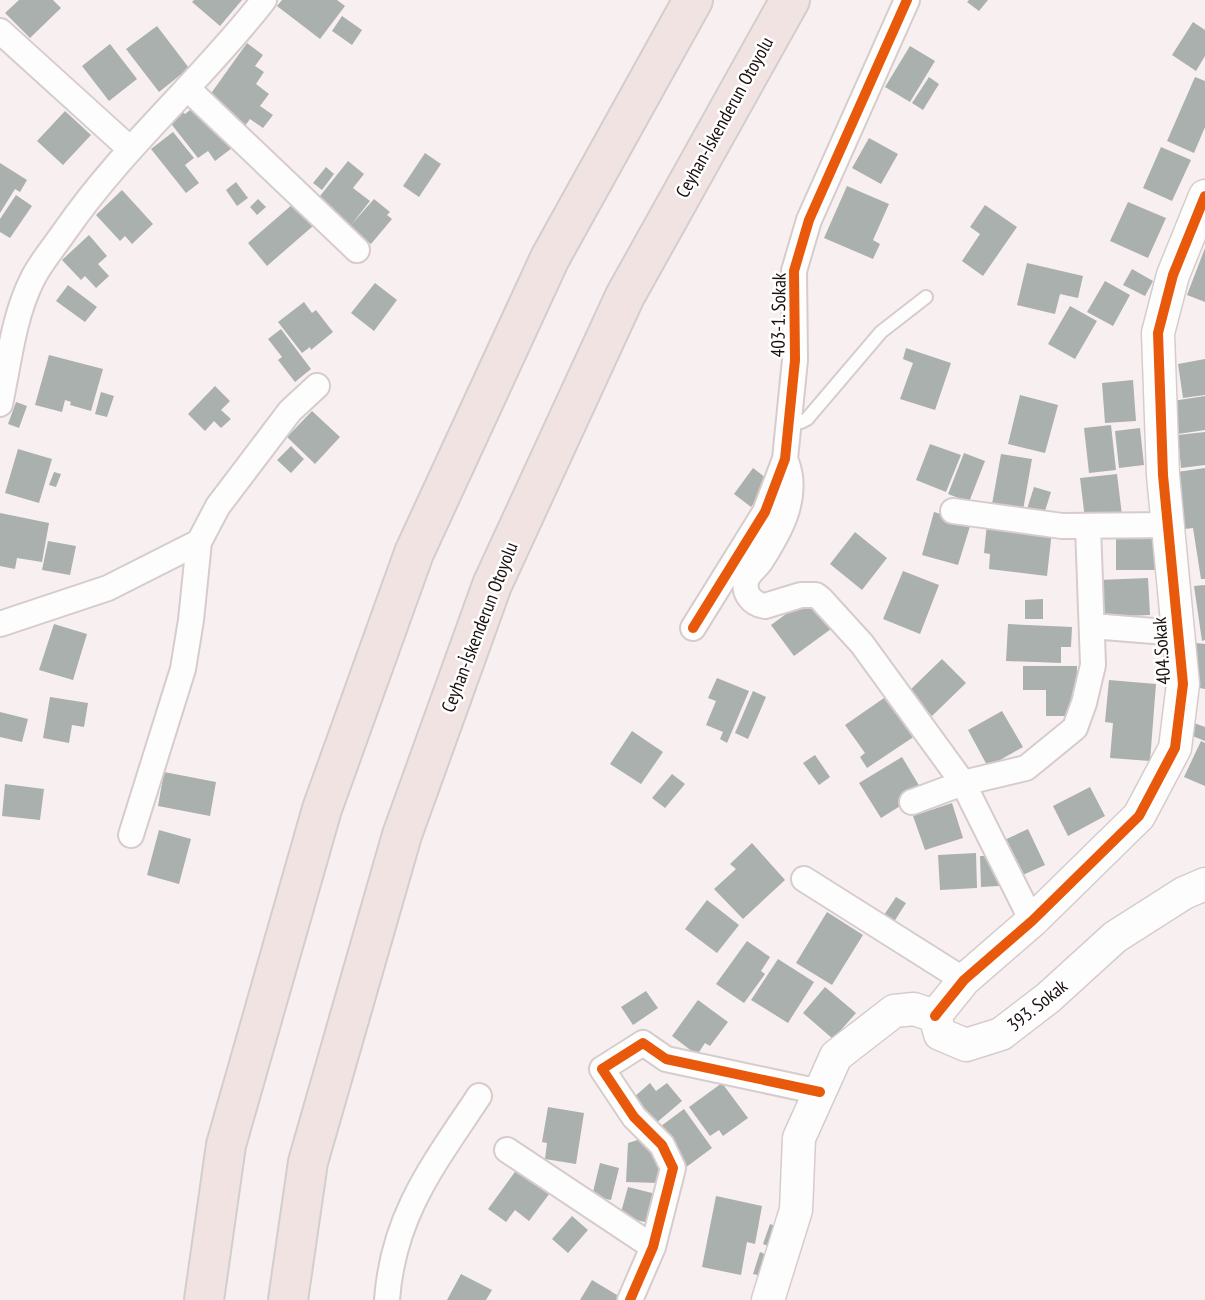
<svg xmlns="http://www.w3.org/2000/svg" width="1205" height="1300" viewBox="0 0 1205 1300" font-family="'PT Sans Narrow',sans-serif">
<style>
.building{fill:#a9b0ad}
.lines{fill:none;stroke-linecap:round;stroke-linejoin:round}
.service-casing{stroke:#d6cccb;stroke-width:16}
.minor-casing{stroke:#d6cccb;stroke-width:28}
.tertiary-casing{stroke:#d6cccb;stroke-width:35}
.motorway-casing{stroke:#d3cece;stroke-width:42}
.service{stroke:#fefdfd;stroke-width:12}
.minor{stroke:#fefdfd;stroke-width:24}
.tertiary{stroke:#fefdfd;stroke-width:32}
.motorway{stroke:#f0e3e2;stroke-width:38}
.cycleway-casing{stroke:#fff;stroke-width:15}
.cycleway{stroke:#e8590c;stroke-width:10}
.labels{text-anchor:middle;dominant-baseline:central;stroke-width:5;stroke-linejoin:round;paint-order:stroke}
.street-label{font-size:19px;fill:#190e0d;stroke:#fff}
</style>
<rect width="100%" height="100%" fill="#f8f0f0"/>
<path class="building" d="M19,0h34l8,8 -31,30 -25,-25z
M194,0h48l-22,26 -28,-24z
M282,0h55l8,6 -25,33 -43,-33z
M969,0h19l-9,11 -12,-9z
M342,16l20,14 -10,15 -20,-14z
M1193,22l12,8v26l-9,15 -24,-16z
M157,26l32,42 -30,24 -33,-43z
M247,43l16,12 -8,11 9,6 -8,12 13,10 -9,12 13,9 -10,13 -13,-9 -5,7 -38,-27z
M110,44l27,35 -28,22 -27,-35z
M910,46l25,15 -25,41 -25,-15z
M929,77l10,7 -16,26 -11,-7z
M1195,77l10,4v46l-11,26 -27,-12z
M194,107l12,7 26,34 -17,13 -7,-10 -10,7 -29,-37 13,-10 3,3z
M65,111l26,24 -28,30 -26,-24z
M173,132l21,26 -9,7 14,18 -13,10 -35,-44z
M869,138l29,16 -17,30 -29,-16z
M1161,147l30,13 -19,41 -29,-13z
M425,153l16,11 -22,33 -16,-11z
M348,161l16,13 -11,14 17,13 -19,24 23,-26 16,13 -3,3 5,4 -21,25 -55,-43z
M0,163l27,17 -7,12 -5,-3 -15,24z
M326,167l8,7 -12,16 -9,-7z
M236,182l12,16 -11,8 -11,-16z
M847,186l42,18 -16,36 7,4 -7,15 -49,-21z
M122,190l31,34 -21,20 -7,-8 -5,5 -24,-26z
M16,195l16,11 -22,32 -10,-6v-13z
M258,199l8,8 -9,8 -7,-8z
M1128,202l38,16 -18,40 -38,-17z
M294,203l19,23 -46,40 -19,-23z
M985,205l32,22 -34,49 -21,-15 18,-27 -10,-7z
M89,235l18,21 -9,8 11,12 -13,12 -11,-12 -4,4 -19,-20z
M1205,248v54l-18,-7z
M1027,263l56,13 -5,22 -18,-4 -5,20 -38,-9z
M1132,269l21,12 -8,15 -22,-11z
M1105,281l25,14 -17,31 -26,-14z
M375,283l22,17 -23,31 -23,-18z
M68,285l29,22 -12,15 -29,-21z
M304,302l8,11 4,-3 17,22 -22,18 -1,-3 -8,6 -24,-31z
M1070,306l27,15 -22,38 -27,-15z
M281,329l30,40 -16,13 -17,-22 4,-3 -14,-18z
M906,348l45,15 -16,47 -35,-11 13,-36 -10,-4z
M49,355l54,14 -12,42 -21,-6 1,-3 -6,-2 -3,12 -27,-7z
M1205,359v36l-22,3 -5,-34z
M1133,380l3,41 -31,2 -3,-40z
M215,386l15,15 -9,9 10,9 -10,9 -7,-7 -9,10 -17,-17z
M101,392l13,4 -7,21 -12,-3z
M1020,395l38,10 -13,48 -37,-9z
M1205,396v34l-34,5 -5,-33z
M16,402l11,4 -8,22 -11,-4z
M312,411l28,26 -25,27 -28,-27z
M1111,425l5,45 -27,3 -5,-45z
M1140,428l4,37 -25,3 -4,-37z
M1205,432v33l-24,3 -3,-33z
M930,444l31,11 -15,37 -30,-12z
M291,446l13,13 -13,14 -14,-13z
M18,449l34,10 -13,44 -34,-10z
M964,453l21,8 -16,41 -21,-8z
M1001,454l31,5 -9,51 -31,-6z
M753,468l18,14 -20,25 -17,-13z
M1205,468v111h-4l-8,-51 -8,1 -8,-57z
M54,472l7,2 -5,13 -7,-2z
M1117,474l5,41 -37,4 -5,-41z
M1034,487l17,5 -7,22 -17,-5z
M934,512l37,11 -13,42 -36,-10z
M0,513l49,10 -7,39 -25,-4 -2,11 -15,-3z
M987,524l65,7 -5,45 -58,-7 1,-15 -6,-1z
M1116,530h41l-1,40h-40z
M855,532l32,26 -25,32 -32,-26z
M48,541l28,5 -6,29 -28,-5z
M903,571l36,14 -19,49 -37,-15z
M1148,578l2,37 -50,2 -1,-37z
M1205,585v55l-3,1 -8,-55z
M808,598l23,31 -37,27 -23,-31z
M1043,599v20h-18v-19z
M54,624l33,10 -14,46 -34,-10z
M1008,624l64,3 -1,20h-10v16l-55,-2z
M1196,643l9,1v45l-16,-3z
M942,659l24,24 -34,33 -24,-24z
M1023,666h54l-1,50h-30v-26h-23z
M717,678l32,13 -22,52 -7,-4 3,-7 -17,-7 10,-24 -8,-3z
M1109,680l47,4 -6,77 -40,-3 3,-35 -8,-1z
M753,691l13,6 -18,42 -13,-6z
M50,697l38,6 -4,24 -12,-2 -3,18 -26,-5z
M884,698l11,15 5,-4 18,25 -51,34 -7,-11 5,-4 -20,-28z
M1002,711l21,36 -35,20 -20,-37z
M0,712l28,7 -6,23 -22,-5z
M1194,723l11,4v14l-15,-6z
M632,731l31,21 -22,32 -31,-20z
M1201,741l4,2v43l-21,-9z
M815,755l15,22 -11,8 -16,-22z
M902,757l18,30 -15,16 -24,15 -22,-35z
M164,772l52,10 -6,34 -52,-10z
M672,774l13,10 -20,24 -13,-10z
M5,784l39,5 -4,31 -38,-4z
M1090,787l15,29 -37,20 -15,-30z
M952,803l11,35 -38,12 -12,-34z
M1028,829l17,36 -29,13 -16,-36z
M159,830l32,9 -12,45 -32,-9z
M752,843l33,37 -42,39 -29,-30 22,-20 -6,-5z
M976,853l1,35 -37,2 -2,-35z
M980,856h10v9h8l1,21 -18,1z
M896,897l10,6 -14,22 -10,-7z
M707,900l32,25 -22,28 -32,-24z
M827,912l36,23 -31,50 -36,-22z
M747,941l23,16 -9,14 4,3 -21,29 -28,-19z
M778,959l36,23 -26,41 -37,-23z
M825,987l31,26 -23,26 -30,-26z
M646,991l12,17 -25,17 -12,-18z
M698,1000l30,22 -18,24 -5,-3 -8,12 -25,-19z
M650,1083l6,8 11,-8 15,18 -27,23 -22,-26z
M722,1083l26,35 -25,18 -4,-6 -9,6 -21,-29z
M548,1107l36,6 -8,51 -31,-5 2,-16 -5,-1z
M684,1109l28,39 -27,20 -28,-39z
M647,1137l14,23 -2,23 -33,-1 2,-39z
M600,1163l19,5 -8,32 -19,-4z
M517,1169l33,24 -21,28 -14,-11 -9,12 -18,-13z
M628,1187l28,7 -7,29 -29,-7z
M716,1196l46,10 -7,38 -8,-2 -6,33 -39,-8z
M572,1216l16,14 -20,23 -16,-14z
M770,1224l11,4 -8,20 -10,-4z
M760,1252l9,4 -7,20 -9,-2z
M461,1274l31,16 -6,10h-39z
M592,1280l30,18 -1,2h-41z"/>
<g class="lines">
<defs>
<path id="service" d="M789,422h12l6,-3 74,-87 45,-35"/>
<path id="minor" d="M0,31l129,117
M187,88l170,162
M0,404c9,-41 13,-86 32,-124 8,-17 22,-33 33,-49 58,-84 136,-150 199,-231
M787,464c12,35 -8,69 -26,97 -4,6 -11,11 -14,17 -5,14 4,26 18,28l36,-11h15l5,4 41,45 101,139 69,138
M953,511l109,15 105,-1
M0,624l108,-36 91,-46 19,-36 72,-95 27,-25
M1092,626l86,7
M693,628l72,-116 20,-53 10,-99 -1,-89 15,-51 98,-220
M912,802l51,-19 63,-15 49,-40 9,-25 9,-38 -5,-139
M131,835l52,-166 8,-49 8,-78
M804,879l160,101
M507,1150l146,97
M387,1300c6,-85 47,-136 92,-204
M630,1300l23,-53 20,-79 -11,-23 -28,-28 -32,-48 41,-26 23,16 154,33"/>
<path id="tertiary" d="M935,1016l29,-36 68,-59 107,-105 36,-68 8,-64 -20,-209 -5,-142 15,-58 32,-79
M768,1300l28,-90 3,-72 37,-82 58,-45 20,-2 21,7 5,18 26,11 35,-11 47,-36 67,-61 69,-44 21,-9"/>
<path id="motorway" d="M204,1300l22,-155 96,-336 92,-256 136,-295 143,-258
M288,1300l20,-138 94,-327 90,-250 133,-289 165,-296"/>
</defs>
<use href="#service" class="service-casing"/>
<use href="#minor" class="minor-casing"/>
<use href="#tertiary" class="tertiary-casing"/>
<use href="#motorway" class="motorway-casing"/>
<use href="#service" class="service"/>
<use href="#minor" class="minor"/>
<use href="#tertiary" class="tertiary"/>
<use href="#motorway" class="motorway"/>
<defs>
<path id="cycleway" d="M693,628l72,-116 20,-53 10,-99 -1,-89 15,-51 98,-220
M935,1016l29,-36 68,-59 107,-105 36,-68 8,-64 -20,-209 -5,-142 15,-58 32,-79
M630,1300l23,-53 20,-79 -11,-23 -28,-28 -32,-48 41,-26 23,16 154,33"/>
</defs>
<use href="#cycleway" class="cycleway-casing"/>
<use href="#cycleway" class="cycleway"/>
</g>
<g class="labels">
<g class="street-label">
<text transform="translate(724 117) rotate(-61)">Ceyhan-İskenderun Otoyolu</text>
<text transform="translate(778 315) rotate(-89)">403-1. Sokak</text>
<text transform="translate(479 627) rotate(-69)">Ceyhan-İskenderun Otoyolu</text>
<text transform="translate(1161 651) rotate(-94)">404.Sokak</text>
<text transform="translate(1037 1005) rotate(-39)">393. Sokak</text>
</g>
</g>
</svg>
